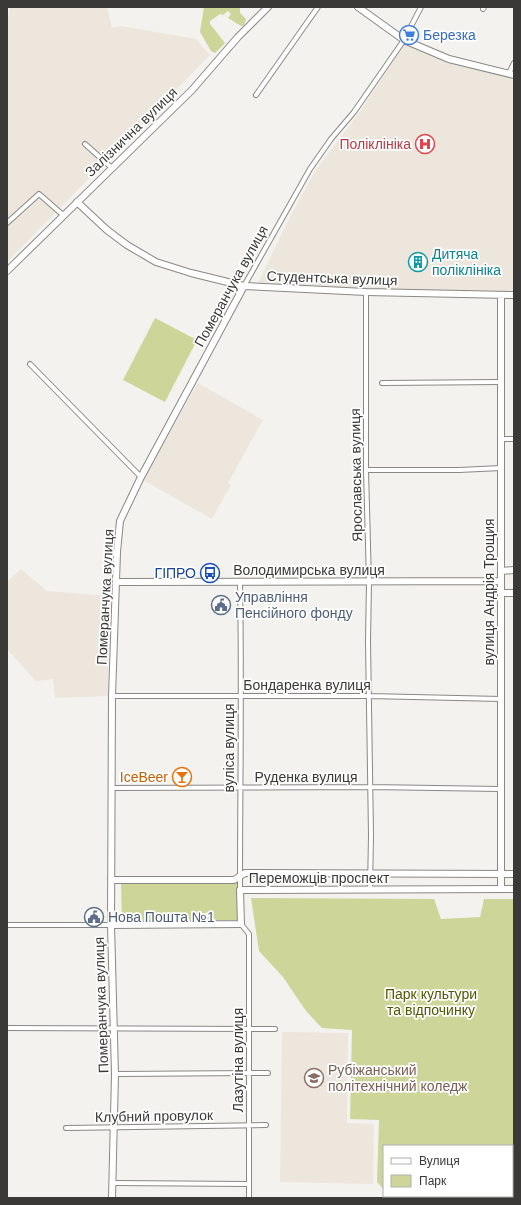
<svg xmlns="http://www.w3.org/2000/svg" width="521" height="1205" viewBox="0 0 521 1205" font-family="Arial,sans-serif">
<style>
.built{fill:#ece6dc}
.green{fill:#ced599}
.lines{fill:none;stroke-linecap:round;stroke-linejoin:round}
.street-casing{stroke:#8a8885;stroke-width:6}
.secondary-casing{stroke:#8a8885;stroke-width:8}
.primary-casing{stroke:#8a8885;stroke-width:8}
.street{stroke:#fff;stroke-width:4}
.secondary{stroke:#fff;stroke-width:6}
.primary{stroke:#fff;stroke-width:6}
.labels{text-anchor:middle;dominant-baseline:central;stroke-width:3.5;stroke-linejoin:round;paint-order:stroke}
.shop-label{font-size:14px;fill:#366cbe;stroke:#fff;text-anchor:start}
.street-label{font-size:14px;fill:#3a3938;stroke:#fff}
.health-label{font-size:14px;fill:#be3a42;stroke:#fff;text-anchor:end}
.culture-label{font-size:14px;fill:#0d838f;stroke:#fff;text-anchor:start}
.transit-label{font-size:14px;fill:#164399;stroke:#fff;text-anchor:end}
.service-label{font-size:14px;fill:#4e5e75;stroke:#fff;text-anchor:start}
.food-label{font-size:14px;fill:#c56008;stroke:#fff;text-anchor:end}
.park-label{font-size:14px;fill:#525700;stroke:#fff}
.education-label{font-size:14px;fill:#785e54;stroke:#fff;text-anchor:start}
</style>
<rect width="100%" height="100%" fill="#f4f2ee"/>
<path class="built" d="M10,7h97l5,21 9,-2 75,13 14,16 -203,207v-238z
M405,44l44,17 65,19v213l-139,-3 -118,-5 34,-70 24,-44 42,-55z
M198,383l65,37 -35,63 3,2 -19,34 -69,-39z
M21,569l26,22 61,5v100l-53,2 -2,-19 -17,2 -29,-32v-67z
M282,1032l66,1 -1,90 27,1 -1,60 -93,-2z"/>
<path class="green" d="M204,7h36v6l6,6 -2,6 -3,1 -13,-8 3,-4 -3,-3 -5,4 -3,-1 -10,7v3l15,19 -10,10 -4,-2 -11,-19z
M155,318l42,22 -32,62 -42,-22z
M237,882v38l-115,1 -1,-37z
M251,898l183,1 7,20 39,-2 4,-18h30v299h-124l-1,-2h123v-50h-128v44l-7,-8 2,-62 -29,-1 2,-89 -30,-2 -16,-17 -23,-34 -24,-26z"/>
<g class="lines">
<defs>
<path id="street" d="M483,9l1,-2
M509,73l5,-10
M256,95l62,-88
M85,144l27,24
M7,223l32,-29 24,21
M244,286l66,-117 21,-30 23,-27 50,-72 17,-33
M366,292v178l3,112 -1,59 3,194 -1,55
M30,364l111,113
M382,383l119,-1
M501,439h13
M366,470h93l42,-2
M240,582c2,103 0,206 0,308
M112,696h257l132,3
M112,788l258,-1 131,2
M241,924l8,10v264
M7,925h104
M7,1028l268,1
M115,1074l153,-1
M66,1128l200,-3
M112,1183l137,1"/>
<path id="secondary" d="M358,7l46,33 45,19 65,16
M77,202l30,28 20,15 29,17 35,11 53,13 122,6 148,3
M501,295v594
M501,571l13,-1
M117,582l384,-1
M501,593h13
M111,880h123l11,-7 269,1
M111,925l130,-1 -1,-34 274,-1
M112,1198l3,-124 -4,-149 1,-229 5,-144 3,-31 21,-44 103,-191"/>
<path id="primary" d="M7,271l185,-181 46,-53 30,-30"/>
</defs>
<use href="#street" class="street-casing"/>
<use href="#secondary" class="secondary-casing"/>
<use href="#primary" class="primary-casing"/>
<use href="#street" class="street"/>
<use href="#secondary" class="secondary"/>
<use href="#primary" class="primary"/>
</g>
<defs>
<symbol id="supermarket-ring" viewBox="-11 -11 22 22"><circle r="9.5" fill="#fff" stroke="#3f7fe0" stroke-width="1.5"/><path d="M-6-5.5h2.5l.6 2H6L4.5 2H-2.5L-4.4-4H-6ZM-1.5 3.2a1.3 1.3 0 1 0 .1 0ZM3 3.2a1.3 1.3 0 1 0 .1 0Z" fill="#3f7fe0"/></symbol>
<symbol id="hospital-ring" viewBox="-11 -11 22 22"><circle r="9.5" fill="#fff" stroke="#e0444e" stroke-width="1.5"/><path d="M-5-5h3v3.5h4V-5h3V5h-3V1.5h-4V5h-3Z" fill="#e0444e"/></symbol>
<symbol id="building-ring" viewBox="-11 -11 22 22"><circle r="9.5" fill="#fff" stroke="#0f9aa8" stroke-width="1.5"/><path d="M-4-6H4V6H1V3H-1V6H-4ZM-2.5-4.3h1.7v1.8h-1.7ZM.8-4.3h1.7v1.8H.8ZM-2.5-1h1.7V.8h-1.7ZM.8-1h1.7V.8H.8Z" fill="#0f9aa8"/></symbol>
<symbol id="bus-ring" viewBox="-11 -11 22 22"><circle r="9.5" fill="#fff" stroke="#1a4fb4" stroke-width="1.5"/><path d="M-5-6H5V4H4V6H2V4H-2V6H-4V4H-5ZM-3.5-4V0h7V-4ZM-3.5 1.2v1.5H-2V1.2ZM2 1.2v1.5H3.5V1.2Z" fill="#1a4fb4"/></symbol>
<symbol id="civic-ring" viewBox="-11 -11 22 22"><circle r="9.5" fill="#fff" stroke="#5c6f8a" stroke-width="1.5"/><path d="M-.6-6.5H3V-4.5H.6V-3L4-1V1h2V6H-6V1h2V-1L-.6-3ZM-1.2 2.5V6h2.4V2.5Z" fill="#5c6f8a"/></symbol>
<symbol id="bar-ring" viewBox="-11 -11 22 22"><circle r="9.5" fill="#fff" stroke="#e8710a" stroke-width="1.5"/><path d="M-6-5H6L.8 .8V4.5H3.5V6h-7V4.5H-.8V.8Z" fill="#e8710a"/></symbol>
<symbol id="university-ring" viewBox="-11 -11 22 22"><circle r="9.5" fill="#fff" stroke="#8d6e63" stroke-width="1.5"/><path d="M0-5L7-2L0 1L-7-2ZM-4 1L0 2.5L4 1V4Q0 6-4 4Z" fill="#8d6e63"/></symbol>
</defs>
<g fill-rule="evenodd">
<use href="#supermarket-ring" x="398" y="24" width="22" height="22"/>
<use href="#hospital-ring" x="414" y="133" width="22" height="22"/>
<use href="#building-ring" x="407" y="251" width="22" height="22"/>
<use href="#bus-ring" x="199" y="562" width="22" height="22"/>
<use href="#civic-ring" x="210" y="594" width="22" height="22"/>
<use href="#bar-ring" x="171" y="766" width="22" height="22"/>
<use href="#civic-ring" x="83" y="906" width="22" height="22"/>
<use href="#university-ring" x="303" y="1067" width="22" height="22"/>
</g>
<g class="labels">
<g class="shop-label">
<text x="423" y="35">Березка</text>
</g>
<g class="street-label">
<text transform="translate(131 132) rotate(-44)">Залізнична вулиця</text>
<text transform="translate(332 278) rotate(2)">Студентська вулиця</text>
<text transform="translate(231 286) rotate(-61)">Померанчука вулиця</text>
<text transform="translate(356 475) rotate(-91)">Ярославська вулиця</text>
<text x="309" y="570">Володимирська вулиця</text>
<text transform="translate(489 592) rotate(-90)">вулиця Андрія Трощия</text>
<text transform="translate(105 597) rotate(-87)">Померанчука вулиця</text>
<text x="307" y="685">Бондаренка вулиця</text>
<text transform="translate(229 748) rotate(-90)">вуліса вулиця</text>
<text x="306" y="777">Руденка вулиця</text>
<text x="319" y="878">Переможців проспект</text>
<text transform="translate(101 1005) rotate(-92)">Померанчука вулиця</text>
<text transform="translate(238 1060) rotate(-90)">Лазутіна вулиця</text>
<text transform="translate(154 1116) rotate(-1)">Клубний провулок</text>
</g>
<g class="health-label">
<text x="411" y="144">Поліклініка</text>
</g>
<g class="culture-label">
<text x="432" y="254">Дитяча<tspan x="432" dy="16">поліклініка</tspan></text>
</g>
<g class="transit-label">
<text x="196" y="573">ГІПРО</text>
</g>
<g class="service-label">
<text x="235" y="597">Управління<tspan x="235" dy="16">Пенсійного фонду</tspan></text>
<text x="108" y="917">Нова Пошта №1</text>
</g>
<g class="food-label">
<text x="168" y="777">IceBeer</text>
</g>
<g class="park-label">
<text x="431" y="994">Парк культури<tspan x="431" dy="16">та відпочинку</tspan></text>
</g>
<g class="education-label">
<text x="328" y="1070">Рубіжанський<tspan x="328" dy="16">політехнічний коледж</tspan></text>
</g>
</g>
<rect width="521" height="1205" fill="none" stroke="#3a3938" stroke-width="16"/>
<rect x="383" y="1145" width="130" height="52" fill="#ffffff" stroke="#b0b0af"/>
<rect x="391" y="1158" width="20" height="6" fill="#ffffff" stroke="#b0b0af"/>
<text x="419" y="1165" font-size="12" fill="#3a3938">Вулиця</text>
<rect x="391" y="1175" width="20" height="12" fill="#ced599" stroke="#b0b0af"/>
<text x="419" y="1185" font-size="12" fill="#3a3938">Парк</text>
</svg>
